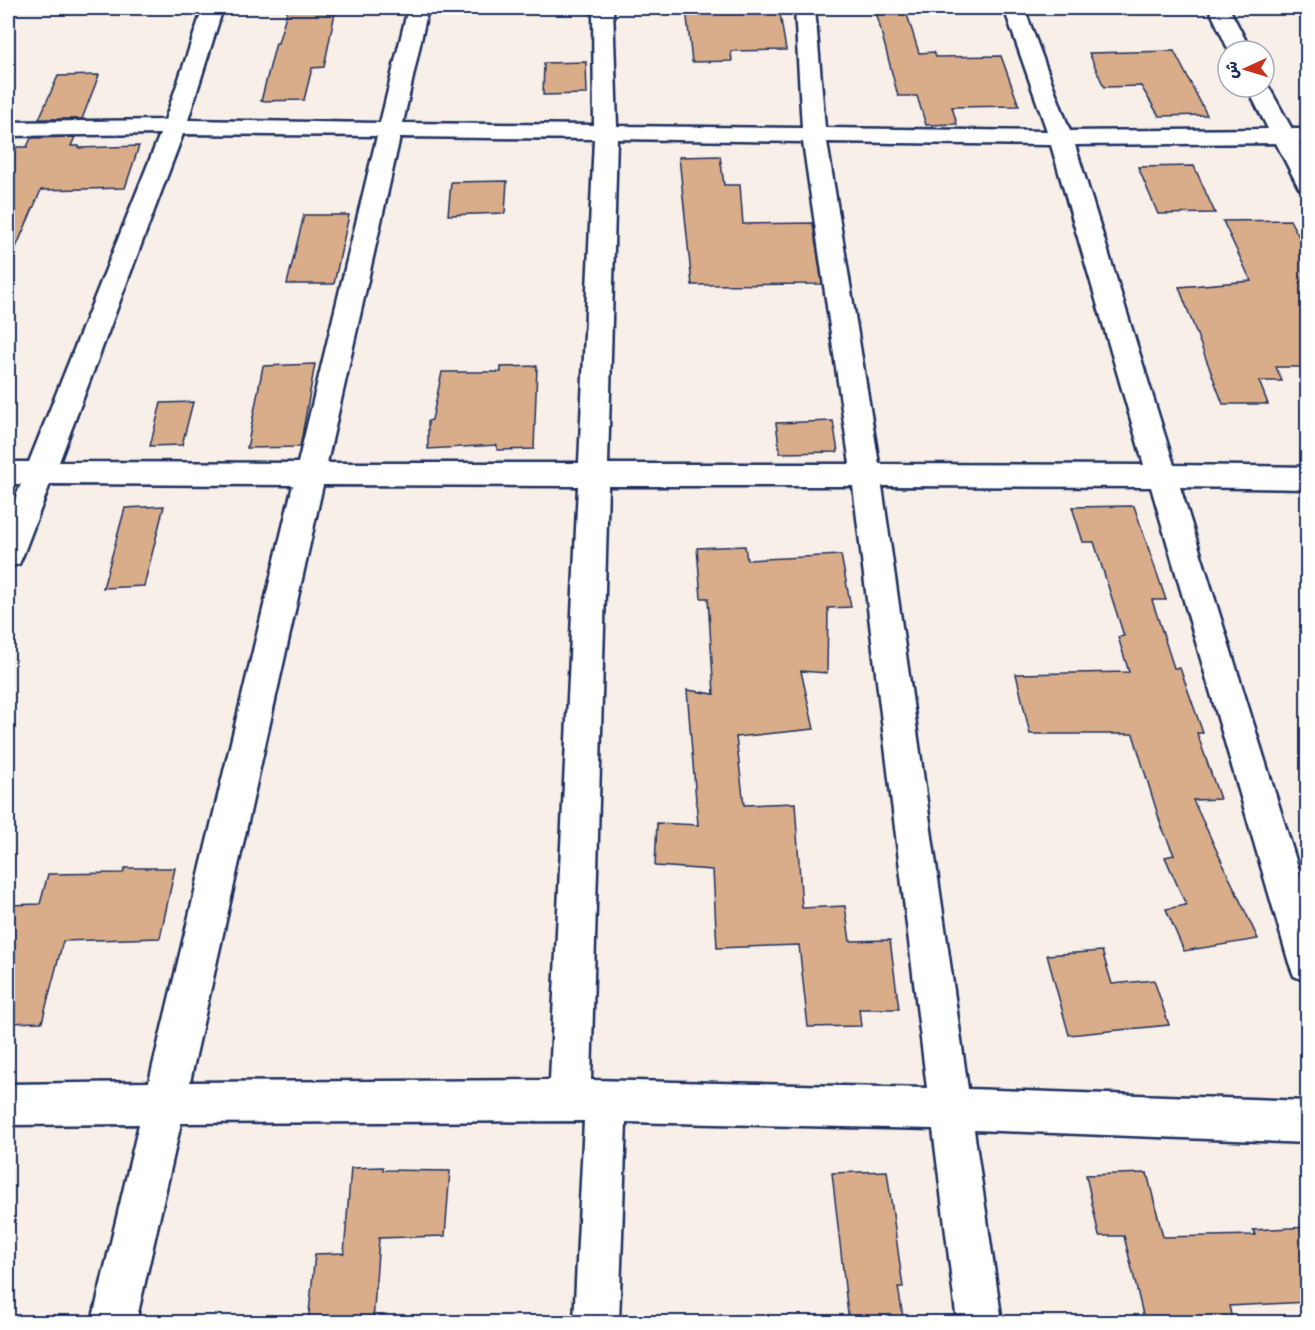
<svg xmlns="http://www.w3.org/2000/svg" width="1315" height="1330" viewBox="0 0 1315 1330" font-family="Caveat,'Playpen Sans Arabic',sans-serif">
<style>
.building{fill:#d9ad8a;stroke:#1b2f5e;stroke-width:1.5}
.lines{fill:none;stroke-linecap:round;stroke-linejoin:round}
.minor-casing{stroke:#1b2f5e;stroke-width:5}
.minor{fill:#fff;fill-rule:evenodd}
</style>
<rect width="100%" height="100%" fill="#f7efe8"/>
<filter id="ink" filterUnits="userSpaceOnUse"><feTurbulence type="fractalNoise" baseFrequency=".0167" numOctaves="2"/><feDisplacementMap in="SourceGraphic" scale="12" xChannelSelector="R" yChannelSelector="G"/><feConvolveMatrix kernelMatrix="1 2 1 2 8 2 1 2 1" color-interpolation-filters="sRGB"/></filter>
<g filter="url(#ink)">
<path class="building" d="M288,8h48l-12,59 -12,1 -8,32 -43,1 15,-58h2z
M686,8h93l7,42 -55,1 1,10 -40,1z
M875,8h30l14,45 15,-1 2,5 65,-1 18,50 -67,1 5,17 -31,1 -9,-29h-19z
M1174,51l33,64 -48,1 -18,-30 -37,1 -15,-34z
M586,62l1,32 -44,1 1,-32z
M99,75l-17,44h-43l19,-43z
M75,137l-4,9h8v2l60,-2 -14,42 -84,2 -33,76v-96l9,-23h10l4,-9z
M720,156l4,29h16l3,39 70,-1 9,61 -130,1 -13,-128z
M1194,166l21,47 -57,1 -20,-47z
M507,181l-2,32 -57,2 3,-33z
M304,215h45l-15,69h-47z
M1290,220l18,34v113h-32l6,14h-23l9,23h-45l-44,-117 72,-6 -28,-60z
M315,364l-15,83 -53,1 16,-82z
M537,366l-3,83 -37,1v-5l-69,4v-28l4,-1 10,-48h59v-5z
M193,402l-11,43 -32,1 11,-43z
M833,421l5,31 -58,1 -4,-30z
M164,506l-20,80 -41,2 22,-80z
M1134,506l32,94h-14l22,68h6l23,65h-6l23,66 -27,1 65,139 -74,12 -18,-42 20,-4 -21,-48 9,-2 -13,-30 -28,-91h-103l-14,-60 113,-2 -11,-35 6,-1 -30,-94h-11l-11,-35z
M745,546l2,14 94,-5 10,52 -23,1 -1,65 -26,-2 13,58 -78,8 8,68 51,-2 7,105 43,-2 5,35 40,-1 9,69h-40l2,17 -53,1 -9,-82 -82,3 -4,-78 -58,-4 2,-43 41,2 -11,-135 27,4 -6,-96h-7l-4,-50z
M125,868h50l-15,70 -97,3 -21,81 -34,1v-118l32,-1 8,-30 75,-1z
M1102,951l10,33 42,-4 15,45 -100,10 -22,-80z
M383,1167v3l67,1 -5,65 -66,2 -6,85h-65l7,-69 29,-1 7,-85z
M887,1171l16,116h-5l6,36h-55l-17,-150z
M1147,1173l16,64 92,-2 -2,-5 55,-3v75l-79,4 4,17h-88l-21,-87h-25l-13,-61z"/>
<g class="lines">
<defs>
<path id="minor" d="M203,8h20l-35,112 192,3 28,-115h20l-25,115 191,2 -1,-117h20l4,118 185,2 -7,-120h20l10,120 222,3 -43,-123h20l46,123 198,-2 -21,-42h17v-5h2l26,47h16v14h-9l9,16v31l-9,-2 -23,-45 -201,2 99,320 134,2v22l-128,-2 128,412v83l-14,-6 -5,-13 -138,-476 -269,-1 86,603 340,12v42l-334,-13 28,192h-45l-24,-193 -307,-7 -7,200h-45l10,-201 -403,2 -45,199h-44l47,-198 -131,1v-41l141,-2 144,-597 -243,-1 -27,71 -4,9 -11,3v-50l13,-33h-13v-22h21l131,-328 -152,2v-14l157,-2zM183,134l194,2 -79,327 -239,-1zM400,137l194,2 -15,324h-252zM617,139l186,3 47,322h-242zM827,142l224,3 93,320 -265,-1zM323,485l255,1 -28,594 -360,2zM608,486h245l74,602 -336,-8z
M1209,8h20l22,43h-22z"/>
</defs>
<use href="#minor" class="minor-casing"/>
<use href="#minor" class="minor"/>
</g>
</g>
<rect width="1315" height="1330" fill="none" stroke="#fff" stroke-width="30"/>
<rect x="15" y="15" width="1285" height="1300" fill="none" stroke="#1b2f5e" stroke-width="2" filter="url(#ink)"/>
<g transform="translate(1246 69) rotate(266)"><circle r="28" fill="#ffffff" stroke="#a4acbf" stroke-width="1.5"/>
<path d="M0-4.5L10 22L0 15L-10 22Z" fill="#c8321e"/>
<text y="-9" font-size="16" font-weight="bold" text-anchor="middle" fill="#1b2f5e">ش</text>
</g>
</svg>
